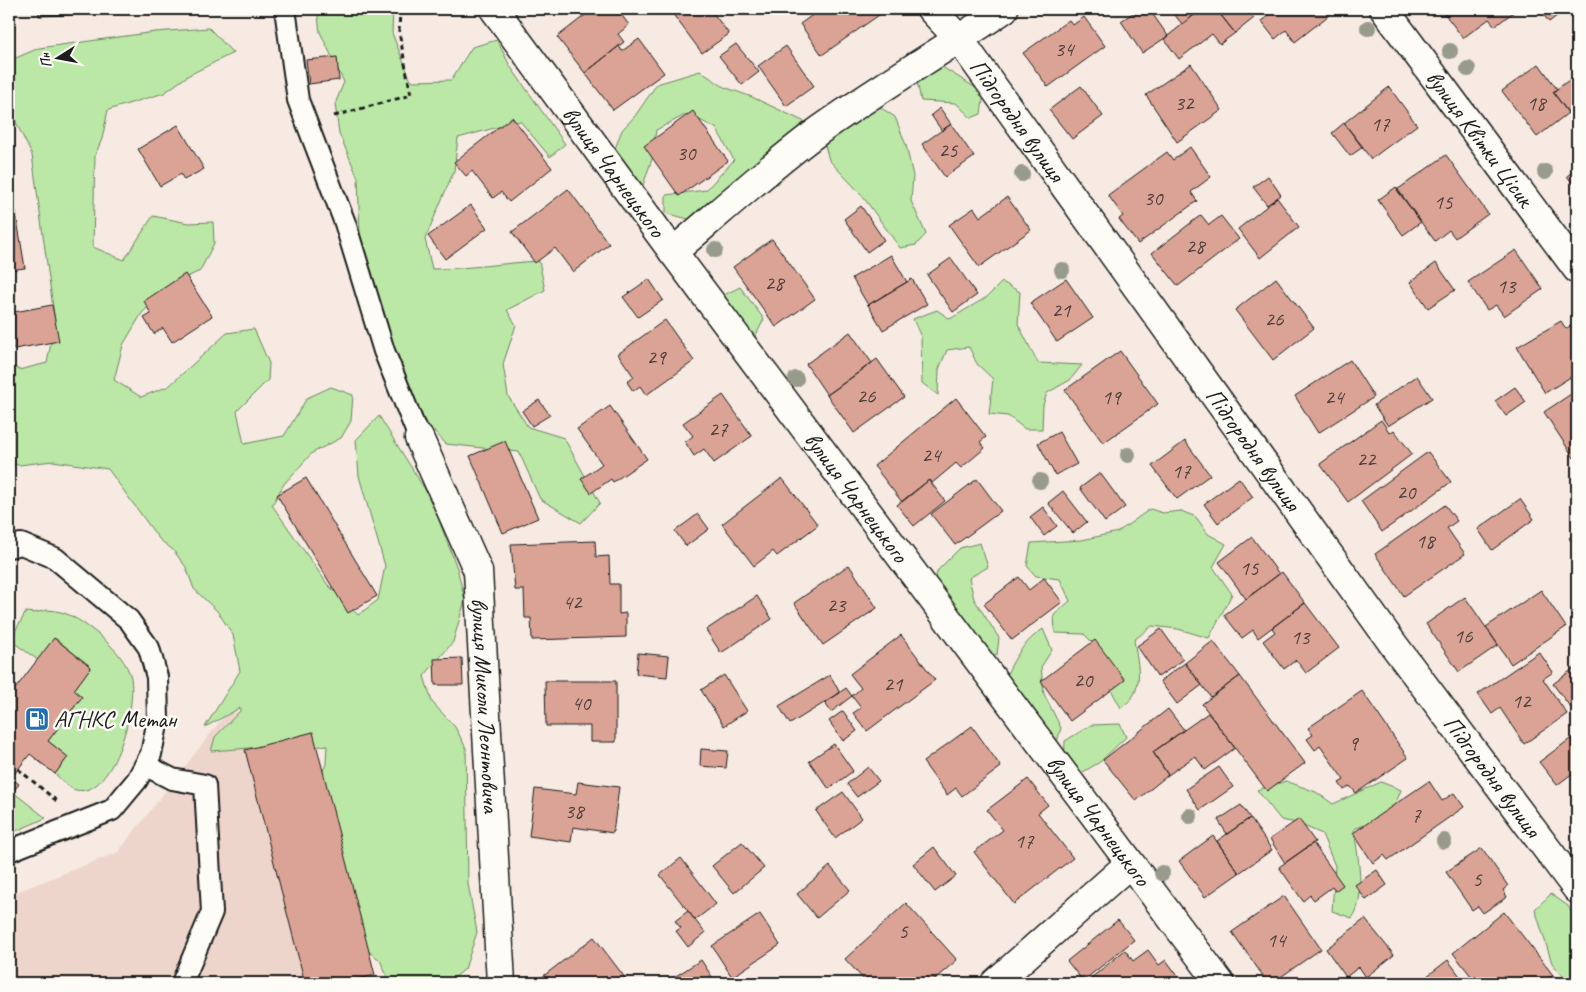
<svg xmlns="http://www.w3.org/2000/svg" width="1586" height="992" viewBox="0 0 1586 992" font-family="Caveat,sans-serif">
<style>
.built{fill:#eed5cc}
.green{fill:#bbe8a6;stroke:#6c8261}
.building{fill:#dba395;stroke:#1c1c1c}
.lines{fill:none;stroke-linecap:round;stroke-linejoin:round}
.service-casing{stroke:#1c1c1c;stroke-width:24}
.minor-casing{stroke:#1c1c1c;stroke-width:31}
.path{stroke:#1c1c1c;stroke-width:3;stroke-dasharray:5 4;stroke-linecap:butt}
.service{stroke:#fdfcf7;stroke-width:20}
.minor{stroke:#fdfcf7;stroke-width:28}
.tree{fill:#989a8c}
.labels{text-anchor:middle;dominant-baseline:central;stroke-width:5;stroke-linejoin:round;paint-order:stroke}
.number-label{font-size:21px;fill:#4c3e3a}
.street-label{font-size:24px;fill:#1c1c1c;stroke:#fdfcf7}
.poi-label{font-size:24px;fill:#1c1c1c;stroke:#fdfcf7;text-anchor:start}
</style>
<rect width="100%" height="100%" fill="#f6eae3"/>
<filter id="ink" filterUnits="userSpaceOnUse"><feTurbulence type="fractalNoise" baseFrequency=".02" numOctaves="2"/><feDisplacementMap in="SourceGraphic" scale="10" xChannelSelector="R" yChannelSelector="G"/><feConvolveMatrix kernelMatrix="1 2 1 2 8 2 1 2 1" color-interpolation-filters="sRGB"/></filter>
<g filter="url(#ink)">
<path class="built" d="M302,697l68,278 -19,8h-342v-88l109,-43 107,-137z"/>
<path class="green" d="M317,9h76l-1,24 19,48 40,-1 21,-33 25,-7 13,26 55,78 -15,13 -30,-36 -62,17 -4,33 -29,68 7,30c36,0 71,-6 107,-8l6,29 -38,20 9,15 -13,39 5,32 20,31 36,11 36,65 -19,20 -41,-24 -21,-47 -73,-8 -25,-27 -44,-81 -1,-47 -21,-13 5,-41 -2,-57 -19,-45 -4,-29 9,-22 -24,-50z
M209,28l24,25 -44,22 -25,18 -56,17 -6,29 -7,16 -2,92 31,13 29,-44 35,7 25,-1 1,21 -14,28 -26,12 -32,30 -19,32 -9,35 27,17 28,-11 58,-53 27,-4 15,34 -1,17 -31,31 7,33 40,-8 23,-38 24,-11 22,8 -2,26 -10,17 -29,15 -28,31 -12,21 56,80 30,30 20,-15 7,-34 -26,-90 -3,-36 23,-24 52,83 26,69 8,32 -12,42 -29,34 8,26 23,25 11,21 2,136 9,48 -12,37 -17,14h-58l-10,-23 -21,-16 -46,-151 13,-29 1,-19 -28,5 -36,-3 -52,4 4,-14 25,-26v-3l-35,19 35,-56 -7,-36 -15,-23 -24,-23 -8,-22 -13,-17 -14,-11 -51,-70 -55,-8 -34,4 -10,-1v-101l10,7 28,-7 8,-41 -23,-167 -23,-47v-47l30,-13 116,-16z
M939,65l45,28 -3,21 -10,4 -15,-15 -35,-2 -5,-25z
M700,71l24,16 28,10 55,26 -112,98 -29,-8v-18l40,-5 28,-30 -18,-32 -29,-14 -31,16 -4,29 -11,32 -30,-32 11,-29 13,-14 22,-32z
M877,105l18,12 11,28 7,31 -2,25 15,33 -10,11 -16,3 -39,-54 -32,-34 -11,-41z
M1002,282l18,10 -2,32 20,39 44,2 -12,15 -23,13 -4,12 -1,24h-17l-17,-13 -19,-2 4,-35 -16,-15 -8,-17 -22,3 -8,19 -1,26 -16,-12 -1,-46 -8,-18 24,-9 13,9 37,-22z
M740,287l24,32 -11,22 -33,-44z
M1150,509l13,4 18,-2 15,6 12,17 18,10 -13,23 19,27 -23,44 -31,-9 -26,-3 -18,14c4,27 12,51 -13,68l-14,-26 -6,-31 -17,-17 -29,-1 -1,-18 16,-14 -10,-22 -24,-3 -9,-10 4,-23 51,-3 36,-8z
M980,543l8,24 -19,11 5,21 25,39 -2,17 -22,-6 -41,-68 4,-11 22,-22z
M47,610c20,1 31,9 47,21 15,12 29,25 36,43 9,28 -16,125 -54,116 -7,-1 -15,-11 -21,-16l13,-17 -20,-16 34,-44 -8,-7 17,-23 -36,-29 -17,22 -28,-20 16,-28 8,1z
M1043,629l9,21 -11,17 3,27 17,34 -4,14 -19,-7 -32,-59c10,-21 18,-34 37,-47z
M1120,724l6,13 -26,25 -17,10 -19,-4 1,-27 26,-16z
M1286,781l30,11 17,12 48,-22 20,8 -10,25 -37,14c3,23 13,71 -2,89l-20,-7 3,-45 -13,-32 -25,-11 -16,-3 -24,-30z
M13,792l33,26 -37,16v-37z
M1551,894l17,12 9,17v60h-8l-17,-20 -17,-54z"/>
<path class="building" d="M39,9h177l-177,7z
M593,9h24l12,16 -11,9 6,8 -39,31 -28,-36z
M669,9h41l19,25 -27,19z
M816,9h59l4,6 -57,40 -22,-31 18,-13z
M1139,9h10l19,27 -26,17 -21,-32z
M1170,9h32l-20,15z
M1202,9h14l19,24 -15,11 -8,-10 -33,25 -15,-20z
M1216,9h30l8,9 -19,15z
M1267,9h64l2,3 -38,30 -9,-12 -11,9 -14,-18 10,-7z
M1441,9h72l2,2 -20,15 -6,-7 -26,19z
M1539,9h27l-17,13z
M1084,17l21,29 -57,41 -25,-34 46,-33 4,5z
M639,39l25,34 -51,37 -28,-37 34,-27 3,5z
M736,44l23,28 -17,13 -23,-29z
M786,46l28,40 -28,20 -28,-40z
M337,57l2,23 -30,4 -3,-24z
M1191,64l31,46 -45,32 -31,-47z
M1539,64l18,25 -4,3 15,21 -31,24 -35,-46z
M1577,74v42l-4,3 -20,-27z
M1081,86l22,30 -31,23 -23,-29z
M1389,87l28,38 -46,34 -27,-36z
M940,108l11,16 -9,7 -11,-16z
M693,111l35,50 -49,35 -35,-50z
M512,117l40,51 -43,34 -8,-10 -8,6 -21,-27 -6,5 -12,-14z
M1344,123l19,24 -13,9 -18,-23z
M951,124l23,33 -29,20 -23,-33z
M178,125l26,44 -20,11 -3,-6 -21,12 -22,-37z
M1190,147l21,30 -20,15 6,9 -59,43 -19,-25 4,-3 -15,-21 59,-43 6,8z
M1446,155l42,59 -33,24 -6,-8 -14,11 -38,-51z
M1577,168v21l-10,-13z
M1268,176l13,19 -14,10 -14,-18z
M1396,187l25,35 -18,13 -25,-35z
M568,189l41,55 -36,28 -18,-24 -20,15 -23,-31z
M1007,197l24,33 -52,37 -30,-42 25,-17 6,9z
M1277,198l22,29 -39,31 -22,-29z
M471,205l16,23 -42,31 -17,-23z
M861,206l23,34 -17,12 -23,-33z
M15,207l10,61 -16,2v-62z
M1201,215l8,10 12,-9 18,23 -61,47 -26,-33z
M772,239l43,60 -39,28 -43,-60z
M1516,250l27,39 -39,27 -8,-11 -9,5 -19,-28z
M891,255l16,27 -39,23 -16,-27z
M951,258l26,37 -24,17 -26,-37z
M1436,263l19,27 -27,18 -18,-26z
M185,274l27,42 -40,26 -9,-14 -9,6 -10,-16 7,-4 -7,-13z
M1276,278l38,50 -41,32 -38,-50z
M649,279l14,21 -25,17 -15,-20z
M912,279l15,25 -44,26 -15,-25z
M1066,279l27,39 -36,24 -27,-39z
M52,305l7,36 -50,9v-37z
M665,320l29,41 -48,34 -6,-9 -7,5 -6,-9 7,-5 -16,-23z
M1561,321l5,8 7,-5 4,8v41l-32,20 -28,-46z
M850,332l22,31 -45,32 -21,-31z
M1120,351l38,53 -55,39 -38,-53z
M877,359l27,38 -50,36 -27,-38z
M1350,360l24,37 -56,36 -23,-37z
M1417,376l15,22 -44,28 -14,-21z
M1515,387l11,15 -20,14 -11,-15z
M1577,390v66l-3,2 -30,-46z
M723,395l29,41 -38,27 -10,-14 -10,7 -9,-14 8,-6 -10,-13z
M956,398l30,39 -6,5 5,6 -24,20 -5,-5 -25,21 -2,-4 -27,22 -28,-36z
M539,400l11,15 -18,11 -10,-15z
M610,406l37,53 -34,23 -2,-3 -20,14 -10,-14 21,-15 -25,-35z
M1381,420l9,13 4,-3 18,24 -64,48 -28,-38z
M1059,432l18,32 -22,11 -17,-32z
M505,441l33,77 -35,15 -33,-77z
M1185,441l25,34 -33,24 -25,-33z
M1428,452l23,30 -69,50 -21,-31z
M1100,473l25,34 -20,15 -25,-34z
M306,478l71,118 -29,17 -71,-118z
M782,478l36,47 -41,31 -4,-5 -19,15 -32,-42z
M1239,478l14,19 -35,26 -14,-19z
M977,479l24,32 -46,34 -24,-31z
M929,480l16,21 -31,25 -17,-21z
M1063,491l24,31 -14,11 -25,-30z
M1520,499l14,20 -42,31 -14,-21z
M1445,505l12,16 -10,7 18,26 -61,42 -29,-42z
M1043,507l14,19 -13,10 -14,-19z
M698,514l11,15 -23,17 -11,-15z
M1577,532v18l-8,-12z
M1252,537l27,37 -33,25 -27,-37z
M595,541l1,16 13,-1 1,28h9v30l7,-1v24l-94,3 -1,-22h-6l-1,-28h-9l-4,-46z
M849,565l28,43 -54,37 -29,-42z
M1282,572l23,31 -47,35 -5,-8 -11,8 -18,-23z
M1019,577l10,13 15,-12 18,24 -50,38 -28,-36z
M1541,590l25,37 -55,37 -25,-37z
M757,596l15,23 -51,34 -15,-23z
M1465,597l33,48 -39,27 -33,-48z
M1305,603l34,45 -33,25 -10,-13 -12,9 -21,-28 12,-9 -3,-4z
M1161,629l22,31 -25,17 -21,-31z
M901,635l34,45 -68,51 -14,-18 8,-5 -9,-12 9,-8 -11,-14z
M54,638l37,29 -17,23 8,7 -34,44 20,16 -13,17 -25,-20 -19,24 8,6 -10,13v-100z
M1095,640l30,40 -55,41 -29,-40z
M1213,641l27,35 -29,21 -26,-34z
M1539,652l14,20 -10,7 24,35 -43,30 -24,-36 -8,6 -14,-20z
M638,653l31,3 -2,21 -31,-3z
M462,658l1,27h-28l-1,-26z
M1185,663l17,22 -25,19 -17,-23z
M1577,666v50l-24,-32z
M724,675l23,36 -23,15 -23,-36z
M830,675l10,18 -50,31 -11,-18z
M1240,676l65,87 -38,28 -65,-87z
M545,681h71v61h-26v-16h-44z
M846,688l6,8 -21,16 -6,-9z
M1362,691l46,67 -52,35 -6,-7 -6,4 -5,-7 5,-3 -24,-34 -5,4 -8,-11 6,-4 -5,-7z
M1168,709l16,21 -31,22 15,23 -32,26 -33,-41z
M843,711l14,20 -14,10 -14,-20z
M1208,713l27,35 -30,22 -10,-14 -27,19 -15,-23z
M972,726l29,41 -39,29 -6,-8 -9,7 -24,-33z
M313,732l62,243 -33,8h-37l-60,-233z
M1577,734v36l-20,15 -18,-23z
M834,744l19,27 -24,18 -20,-28z
M701,749l27,2 -2,17 -26,-2z
M868,767l11,14 -22,16 -10,-13z
M1219,767l14,20 -33,23 -14,-21z
M1028,779l20,26 -10,8 35,45 -59,46 -40,-52 29,-22 -16,-20z
M1429,781l13,20 12,-8 10,14 -76,53 -4,-5 -11,8 -20,-30z
M578,782l41,5 -6,46 -40,-6 -2,15 -42,-6 6,-47 41,5z
M843,792l19,26 -27,20 -19,-27z
M1241,805l9,13 -23,16 -9,-14z
M1250,818l22,32 -33,23 -22,-32z
M1299,819l16,23 -30,21 -15,-24z
M1213,836l26,37 -34,24 -26,-36z
M742,842l22,26 -30,25 -22,-27z
M1313,843l30,42 -8,6 -3,-4 -18,13 -4,-5 -7,6 -24,-34z
M934,847l22,29 -21,16 -22,-28z
M1482,848l26,38 -5,4 4,7 -24,16 -5,-7 -6,4 -26,-38z
M681,858l35,46 -21,16 -35,-45z
M830,866l20,24 -33,28 -20,-24z
M1377,870l10,15 -21,15 -11,-15z
M1284,896l37,53 -49,34h-4l-36,-51z
M906,903l51,57 -27,23h-63l-22,-24z
M688,911l17,22 -17,14 -12,-16 5,-3 -6,-7z
M1504,912l49,63 -10,8h-71l3,-2 -22,-28z
M760,914l20,31 -48,32 -20,-31z
M1365,919l29,36 -28,22 -7,-10 -13,10 -20,-28z
M1118,920l16,20 -51,41 -16,-20z
M594,937l35,46h-91l-1,-2z
M1125,950l8,11 15,-11 11,15 7,-5 17,23h-98z
M701,960l15,23h-51z
M1448,960l17,23h-47z
M1553,975l6,8h-17z"/>
<g class="lines">
<defs>
<path id="service" d="M285,9l13,91 47,123 39,128 35,87
M9,547l12,-3 34,14 74,62 20,28 8,29 1,43 -7,34 -14,26 -25,30 -103,41
M145,765l27,14 33,6 7,127 -30,71"/>
<g id="minor">
<path id="s1" d="M494,9l179,243 547,731"/>
<path id="s2" d="M931,9l28,30 434,605 184,245"/>
<path id="s3" d="M1384,9l193,260"/>
<path d="M673,252c46,-39 92,-81 140,-117 62,-45 128,-83 191,-126"/>
<path id="s4" d="M419,438l59,133 23,412"/>
<path d="M995,983l134,-119"/>
</g>
</defs>
<use href="#service" class="service-casing"/>
<use href="#minor" class="minor-casing"/>
<path class="path" d="M334,116l77,-21 -12,-63 1,-23
M18,769l40,33"/>
<use href="#service" class="service"/>
<use href="#minor" class="minor"/>
</g>
<g class="tree">
<circle cx="1368" cy="28" r="8"/>
<circle cx="1450" cy="51" r="8"/>
<circle cx="1468" cy="69" r="8"/>
<circle cx="1545" cy="172" r="8"/>
<circle cx="1022" cy="174" r="8"/>
<circle cx="715" cy="250" r="8"/>
<circle cx="1062" cy="270" r="8"/>
<circle cx="796" cy="379" r="8"/>
<circle cx="1128" cy="455" r="8"/>
<circle cx="1040" cy="481" r="8"/>
<circle cx="1190" cy="816" r="8"/>
<circle cx="1444" cy="841" r="8"/>
<circle cx="1162" cy="873" r="8"/>
</g>
</g>
<defs>
<symbol id="fuel-square" viewBox="-11 -11 22 22"><rect x="-9" y="-9" width="18" height="18" rx="4" fill="#1f6fb2" stroke="#fdfcf7"/><path d="M-5.5-6h7V0h2V4h1.3V-2.5L3-4.5l.8-.8L6-3V5H2.5V1h-1V6h-7ZM-4.2-4.7v3.2H.2V-4.7Z" fill="#fff"/></symbol>
</defs>
<g fill-rule="evenodd">
<use href="#fuel-square" x="23" y="705" width="28" height="28"/>
</g>
<g class="labels">
<g class="number-label">
<text x="1064" y="49">34</text>
<text x="1184" y="103">32</text>
<text x="1536" y="103">18</text>
<text x="1380" y="124">17</text>
<text x="948" y="150">25</text>
<text x="686" y="153">30</text>
<text x="1153" y="198">30</text>
<text x="1443" y="202">15</text>
<text x="1195" y="246">28</text>
<text x="774" y="283">28</text>
<text x="1506" y="286">13</text>
<text x="1061" y="310">21</text>
<text x="1274" y="319">26</text>
<text x="656" y="357">29</text>
<text x="866" y="396">26</text>
<text x="1111" y="397">19</text>
<text x="1334" y="397">24</text>
<text x="718" y="429">27</text>
<text x="931" y="455">24</text>
<text x="1366" y="459">22</text>
<text x="1181" y="471">17</text>
<text x="1406" y="492">20</text>
<text x="1425" y="541">18</text>
<text x="1249" y="568">15</text>
<text x="572" y="602">42</text>
<text x="836" y="605">23</text>
<text x="1463" y="636">16</text>
<text x="1300" y="637">13</text>
<text x="1083" y="680">20</text>
<text x="893" y="684">21</text>
<text x="1521" y="701">12</text>
<text x="581" y="703">40</text>
<text x="1353" y="743">9</text>
<text x="574" y="811">38</text>
<text x="1416" y="815">7</text>
<text x="1024" y="841">17</text>
<text x="1477" y="879">5</text>
<text x="903" y="931">5</text>
<text x="1276" y="940">14</text>
</g>
<g class="street-label">
<text stroke="none"><textPath href="#s2" startOffset="141">Підгородня вулиця</textPath></text>
<text stroke="none"><textPath href="#s3" startOffset="161">вулиця Квітки Цісик</textPath></text>
<text stroke="none"><textPath href="#s1" startOffset="202">вулиця Чарнецького</textPath></text>
<text stroke="none"><textPath href="#s2" startOffset="546">Підгородня вулиця</textPath></text>
<text stroke="none"><textPath href="#s1" startOffset="608">вулиця Чарнецького</textPath></text>
<text stroke="none"><textPath href="#s4" startOffset="280">вулиця Миколи Леонтовича</textPath></text>
<text stroke="none"><textPath href="#s2" startOffset="951">Підгородня вулиця</textPath></text>
<text stroke="none"><textPath href="#s1" startOffset="1012">вулиця Чарнецького</textPath></text>
</g>
<g class="poi-label">
<text x="54" y="719">АГНКС Метан</text>
</g>
</g>
<rect width="1586" height="992" fill="none" stroke="#fdfcf7" stroke-width="30"/>
<rect x="15" y="15" width="1556" height="962" fill="none" stroke="#1c1c1c" stroke-width="2" filter="url(#ink)"/>
<g transform="translate(58 58) rotate(259)" stroke="#fdfcf7" stroke-width="4" paint-order="stroke">
<path d="M0-4L9 19L0 12L-9 19Z" fill="#1c1c1c"/>
<text y="-8" font-size="14" font-weight="bold" text-anchor="middle" fill="#1c1c1c">Пн</text>
</g>
</svg>
